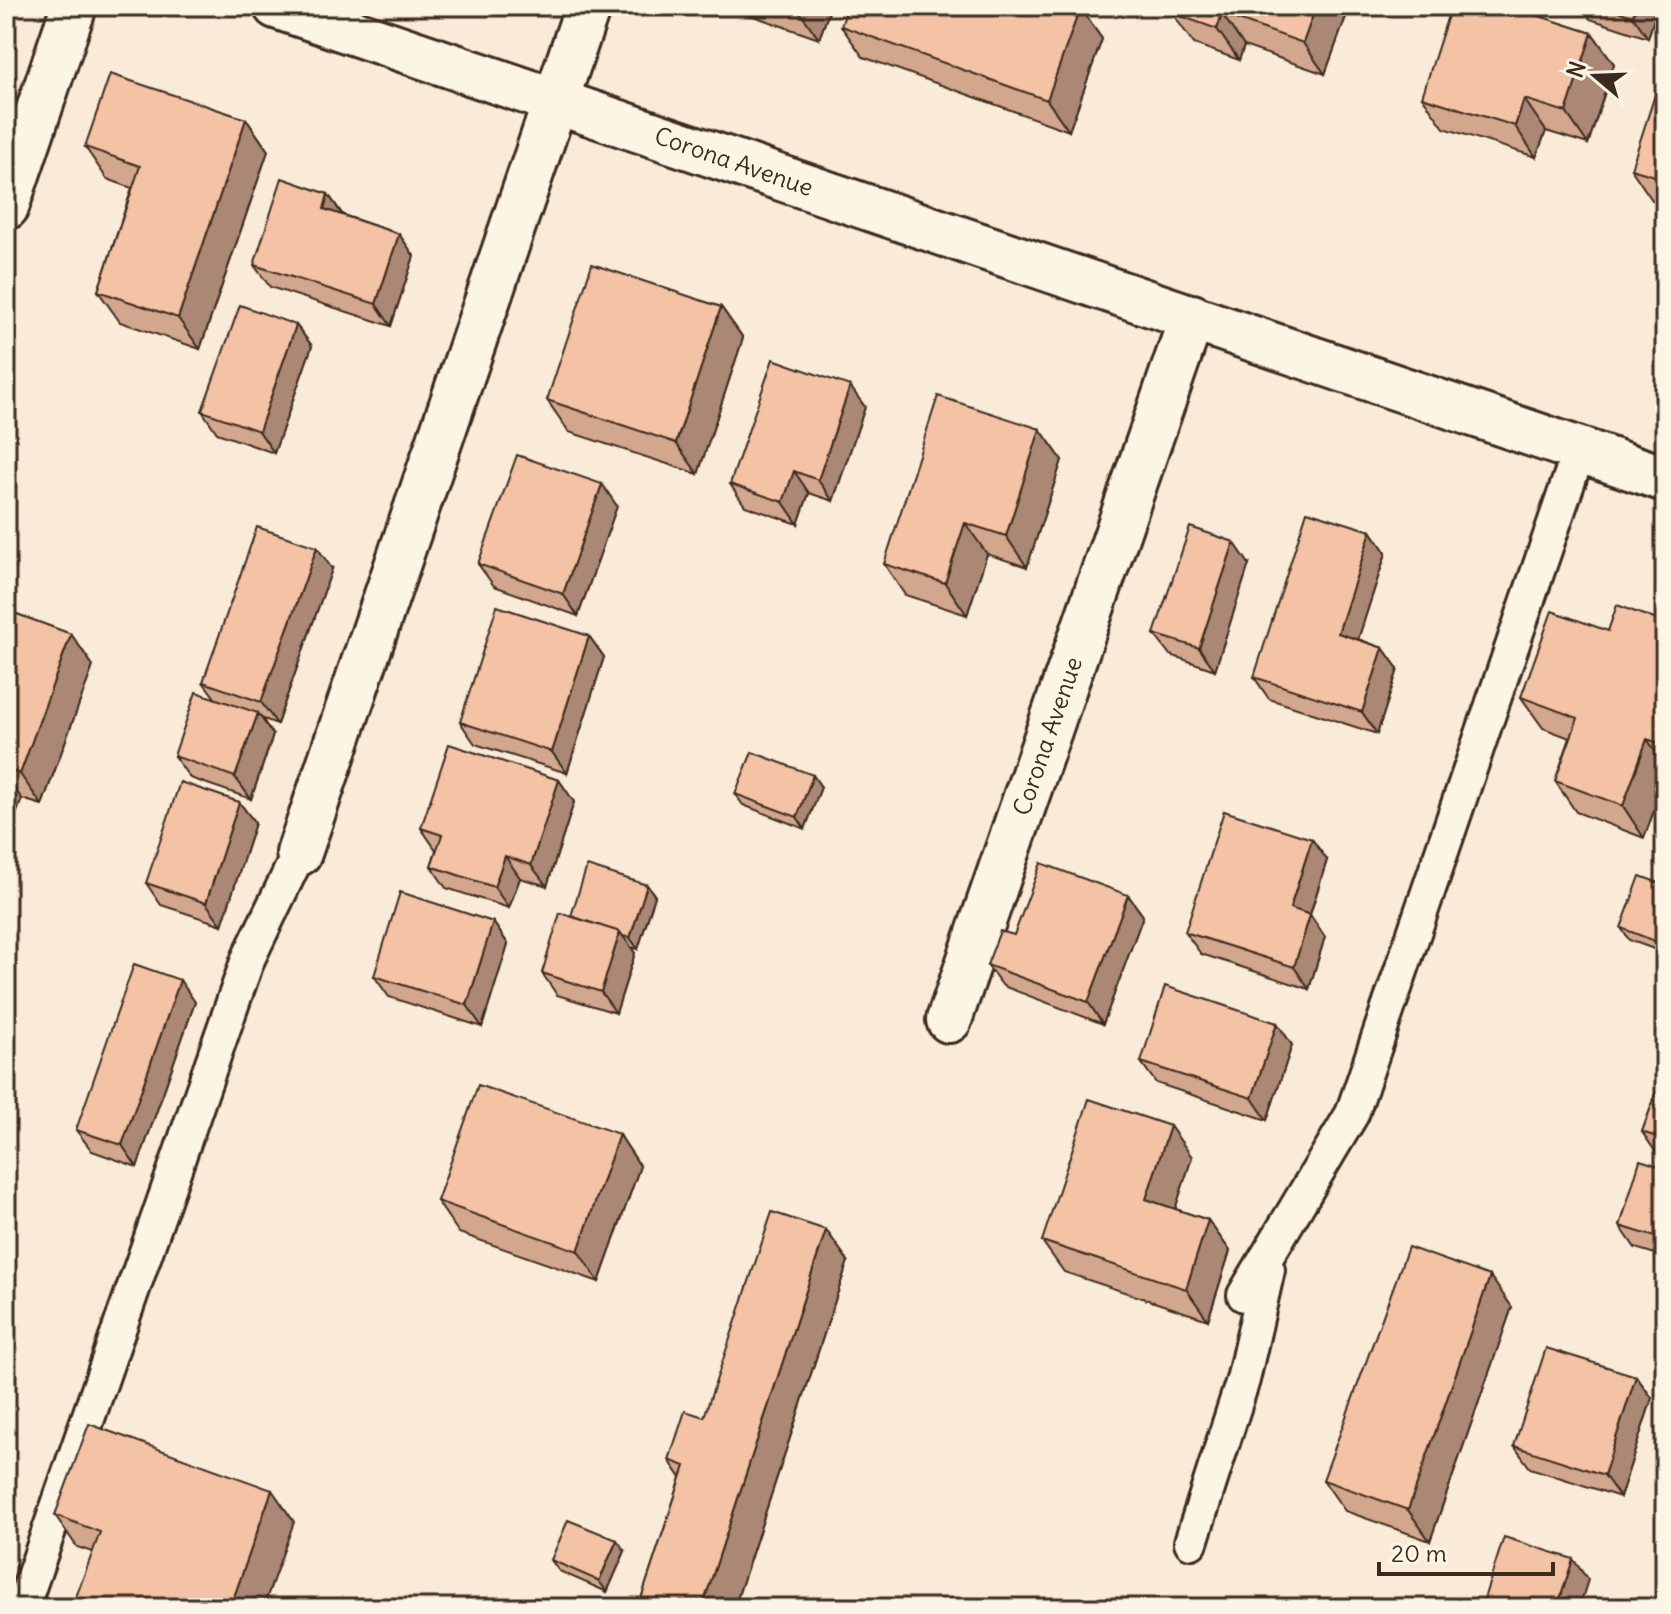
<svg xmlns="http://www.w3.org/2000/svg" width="1671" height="1614" viewBox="0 0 1671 1614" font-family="Delius,sans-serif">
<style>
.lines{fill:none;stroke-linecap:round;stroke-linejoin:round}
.lane-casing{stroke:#3b2a1e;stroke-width:38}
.street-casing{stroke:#3b2a1e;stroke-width:50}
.lane{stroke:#fcf5e5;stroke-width:32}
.street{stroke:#fcf5e5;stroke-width:44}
.wall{fill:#d2a78e;stroke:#3b2a1e;stroke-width:2}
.shaded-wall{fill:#ab8874;stroke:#3b2a1e;stroke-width:2}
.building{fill:#f4c2a5;stroke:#3b2a1e;stroke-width:2}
.labels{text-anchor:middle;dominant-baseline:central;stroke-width:7;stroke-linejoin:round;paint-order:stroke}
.street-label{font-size:24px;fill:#3b2a1e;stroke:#fcf5e5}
</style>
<rect width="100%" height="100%" fill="#faebd8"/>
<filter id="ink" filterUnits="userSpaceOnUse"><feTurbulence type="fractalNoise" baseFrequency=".0125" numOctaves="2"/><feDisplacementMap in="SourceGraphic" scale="16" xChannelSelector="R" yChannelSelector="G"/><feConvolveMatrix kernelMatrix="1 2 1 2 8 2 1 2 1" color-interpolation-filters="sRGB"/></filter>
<g filter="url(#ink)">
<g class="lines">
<defs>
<path id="lane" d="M1244,1295l108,-181 228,-666
M1191,1542l52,-162 25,-110
M22,1608l226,-649 51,-106"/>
<path id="street" d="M276,6l1389,473
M6,207l68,-201
M299,853l289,-847
M949,1020l243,-703"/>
</defs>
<use href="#lane" class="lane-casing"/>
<use href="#street" class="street-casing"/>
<use href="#lane" class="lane"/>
<use href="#street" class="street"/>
</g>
<path class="wall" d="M725,6h106l-12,33z
M1175,6h170l3,5 -23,63 -81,-28 -5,14 -45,-16 -22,-31z
M1581,6h77l-10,32 -58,-19z
M1080,8l22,31 -33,92 -206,-74 -22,-31z
M1531,8l-1,5 62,20 22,31 -26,80 -42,-13 -10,26 -92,-29 -22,-31z
M1665,71v133l-13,-4 -21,-31z
M246,119l22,32 -68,198 -80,-27 -22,-31 34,-103 -25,-9 -22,-32z
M328,194l15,21 56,19 15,22 -23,70 -121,-39 -16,-22z
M721,307l22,31 -45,136 -129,-42 -22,-32z
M296,325l16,21 -38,107 -57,-20 -15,-22z
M865,407l-32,94 -24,-8 -11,31 -53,-18 -15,-22z
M1040,429l22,31 -35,107 -40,-13 -20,61 -62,-20 -21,-31z
M617,506l-39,110 -84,-30 -16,-22z
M1371,531l15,22 -28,86 25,9 15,21 -21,65 -108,-35 -15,-22z
M1249,564l-34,106 -45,-15 -16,-21z
M332,569l-55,155 -16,-6 12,17 -22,64 -61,-21 -16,-22 41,-58 -12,-16z
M6,610l65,24 22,32 -51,139 -20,-6 -16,41z
M1665,623v157l-21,58 -68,-26 -21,-31 15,-43 -27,-10 -22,-31z
M589,636l15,21 -37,116 -92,-29 -15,-22z
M559,780l15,22 -27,84 -27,-8 -11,30 -63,-20 -15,-22 5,-16 -15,-22z
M821,787l-16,42 -62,-24 -8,-11z
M239,802l16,21 -33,102 -61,-20 -15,-22z
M1327,860l-17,55 15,22 -16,52 -108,-35 -16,-22z
M647,885l8,11 -17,53 -8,-2 5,6 -19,60 -59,-18 -15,-22 29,-57z
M1665,885v68l-36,-13 -8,-12z
M1128,895l15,21 -40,108 -100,-38 -16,-21 27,-30z
M493,922l15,22 -26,83 -93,-30 -15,-21z
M195,1002l-58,165 -45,-16 -16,-21z
M1277,1023l15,22 -25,75 -111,-37 -15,-21z
M1665,1068v89l-8,-3 -15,-22z
M619,1134l21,32 -41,116 -140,-49 -22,-32z
M1192,1157l-17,52 33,11 22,31 -22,69 -144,-48 -22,-31z
M1665,1168v89l-30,-9 -15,-22z
M826,1230l22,31 -114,347h-96l43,-130 -12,-18 35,-43z
M1512,1307l-82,234 -85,-30 -22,-31z
M1636,1376l16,22 -32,99 -90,-29 -16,-22z
M55,1515l239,7 -202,30 -15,-5z
M625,1551l-18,41 -48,-21 -8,-11z"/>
<path class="shaded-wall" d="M798,6h33l-12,33 -22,-31z
M1316,6h29l3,5 -23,63 -22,-31z
M1503,6h27l1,2 -8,27z
M1636,6h22l-10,32 -15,-22z
M1080,8l22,31 -33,92 -22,-31z
M1222,14l22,32 -5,14 -22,-31z
M1592,33l22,31 -26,80 -22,-32z
M1524,99l22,32 -10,26 -21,-31z
M246,119l22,32 -68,198 -22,-31z
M328,194l15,22 -19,-7z
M399,234l15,22 -23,70 -15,-22z
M721,307l22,31 -45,136 -22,-31z
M296,325l16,21 -38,107 -15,-22z
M850,386l15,21 -32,94 -15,-21z
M1040,429l22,31 -35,107 -21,-31z
M794,471l15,22 -11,31 -15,-22z
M602,484l15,22 -39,110 -15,-22z
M965,523l22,31 -20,61 -22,-32z
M1371,531l15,22 -33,102 -15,-22z
M1234,542l15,22 -34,106 -16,-22z
M317,547l15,22 -55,155 -16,-22z
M71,634l22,32 -51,139 -22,-31z
M589,636l15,21 -37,116 -15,-21z
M1383,648l15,21 -21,65 -15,-22z
M258,713l15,22 -22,64 -16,-22z
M1647,739l18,26v15l-21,58 -21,-32z
M813,775l8,12 -16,42 -8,-12z
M6,776l16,23 -16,41z
M559,780l15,22 -27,84 -16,-21z
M239,802l16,21 -33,102 -16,-22z
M1312,839l15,21 -22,70 -15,-22z
M505,856l15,22 -11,30 -15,-21z
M647,885l8,11 -17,53 -8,-11z
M1128,895l15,21 -40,108 -15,-22z
M1310,915l15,22 -16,52 -15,-22z
M493,922l15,22 -26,83 -15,-22z
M620,932l15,21 -19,60 -15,-21z
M6,950l9,12 -9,24z
M180,980l15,22 -58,165 -15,-22z
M1277,1023l15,22 -25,75 -15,-22z
M1170,1126l22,31 -24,74 -22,-32z
M619,1134l21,32 -41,116 -21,-31z
M1208,1220l22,31 -22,69 -22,-31z
M826,1230l22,31 -114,347h-32z
M1490,1276l22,31 -82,234 -22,-31z
M1636,1376l16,22 -32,99 -16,-22z
M272,1490l22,32 -31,86h-33z
M617,1540l8,11 -18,41 -8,-11z
M1573,1559l15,21 -9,28h-22z"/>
<path class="building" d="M848,6h226l6,2 -33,92 -206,-74z
M1175,6h141l-13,37 -81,-29 -5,15 -45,-16z
M1451,6h57l84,27 -26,79 -42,-13 -9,27 -93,-29z
M1601,6h35l-3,10z
M1663,70l2,1v108l-34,-10z
M110,74l136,45 -68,199 -80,-27 42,-125 -55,-19z
M282,178l46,16 -4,15 75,25 -23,70 -122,-39z
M592,264l129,43 -45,136 -129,-43z
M240,305l56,20 -37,106 -57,-20z
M773,359l77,27 -32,94 -24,-9 -11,31 -53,-18z
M938,396l102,33 -34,107 -41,-13 -20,60 -61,-19z
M517,455l85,29 -39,110 -85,-30z
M1307,511l64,20 -33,102 45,15 -21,64 -108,-35z
M257,527l60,20 -56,155 -58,-20z
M1190,527l44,15 -35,106 -45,-14z
M1617,605l48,18v122l-18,-6 -24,67 -68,-25 23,-63 -57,-21 31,-86 56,20z
M497,606l92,30 -37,116 -92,-30z
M6,610l65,24 -51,140 -14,-5z
M196,692l62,21 -23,64 -61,-21z
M449,744l110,36 -28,85 -26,-9 -11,31 -63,-21 11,-31 -21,-7z
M752,752l61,23 -16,42 -62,-23z
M180,782l59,20 -33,101 -60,-20z
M1224,811l88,28 -22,69 20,7 -16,52 -109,-35z
M1041,863l87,32 -40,107 -101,-37 13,-34 14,4z
M587,866l60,19 -17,53 -7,-2 -3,-4 -49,-16z
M1640,876l25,9v60l-44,-17z
M400,892l93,30 -26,83 -93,-29z
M560,913l60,19 -19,60 -59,-19z
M134,964l46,16 -58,165 -46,-15z
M1165,986l112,37 -25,75 -111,-36z
M1665,1068v72l-23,-8z
M478,1085l141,49 -41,117 -141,-50z
M1089,1099l81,27 -24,73 62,21 -22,69 -144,-48z
M1640,1160l25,8v72l-45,-14z
M772,1212l54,18 -124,378h-64l47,-142 -16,-6 16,-49 19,6z
M1408,1247l82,29 -82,234 -85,-30z
M1546,1348l90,28 -32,99 -90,-29z
M89,1424l183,66 -42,118h-158l28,-76 -45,-17z
M568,1520l49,20 -18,41 -48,-21z
M1504,1537l69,22 -16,49h-76z"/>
</g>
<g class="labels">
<g class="street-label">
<text transform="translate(734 161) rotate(19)">Corona Avenue</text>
<text transform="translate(1047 736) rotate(-71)">Corona Avenue</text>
</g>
</g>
<rect width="1671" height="1614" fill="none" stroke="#fcf5e5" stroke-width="32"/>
<rect x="16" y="16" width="1639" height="1582" fill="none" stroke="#3b2a1e" stroke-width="3" filter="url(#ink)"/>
<g transform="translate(1595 76) rotate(289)" stroke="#fcf5e5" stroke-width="6" paint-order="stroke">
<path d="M0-6L14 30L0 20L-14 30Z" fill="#3b2a1e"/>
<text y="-12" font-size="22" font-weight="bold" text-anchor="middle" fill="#3b2a1e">N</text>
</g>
<path d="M1379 1562v12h174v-12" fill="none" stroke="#3b2a1e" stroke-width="4"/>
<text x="1391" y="1562" font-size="24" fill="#3b2a1e" stroke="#fcf5e5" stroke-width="6" paint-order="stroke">20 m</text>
</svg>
